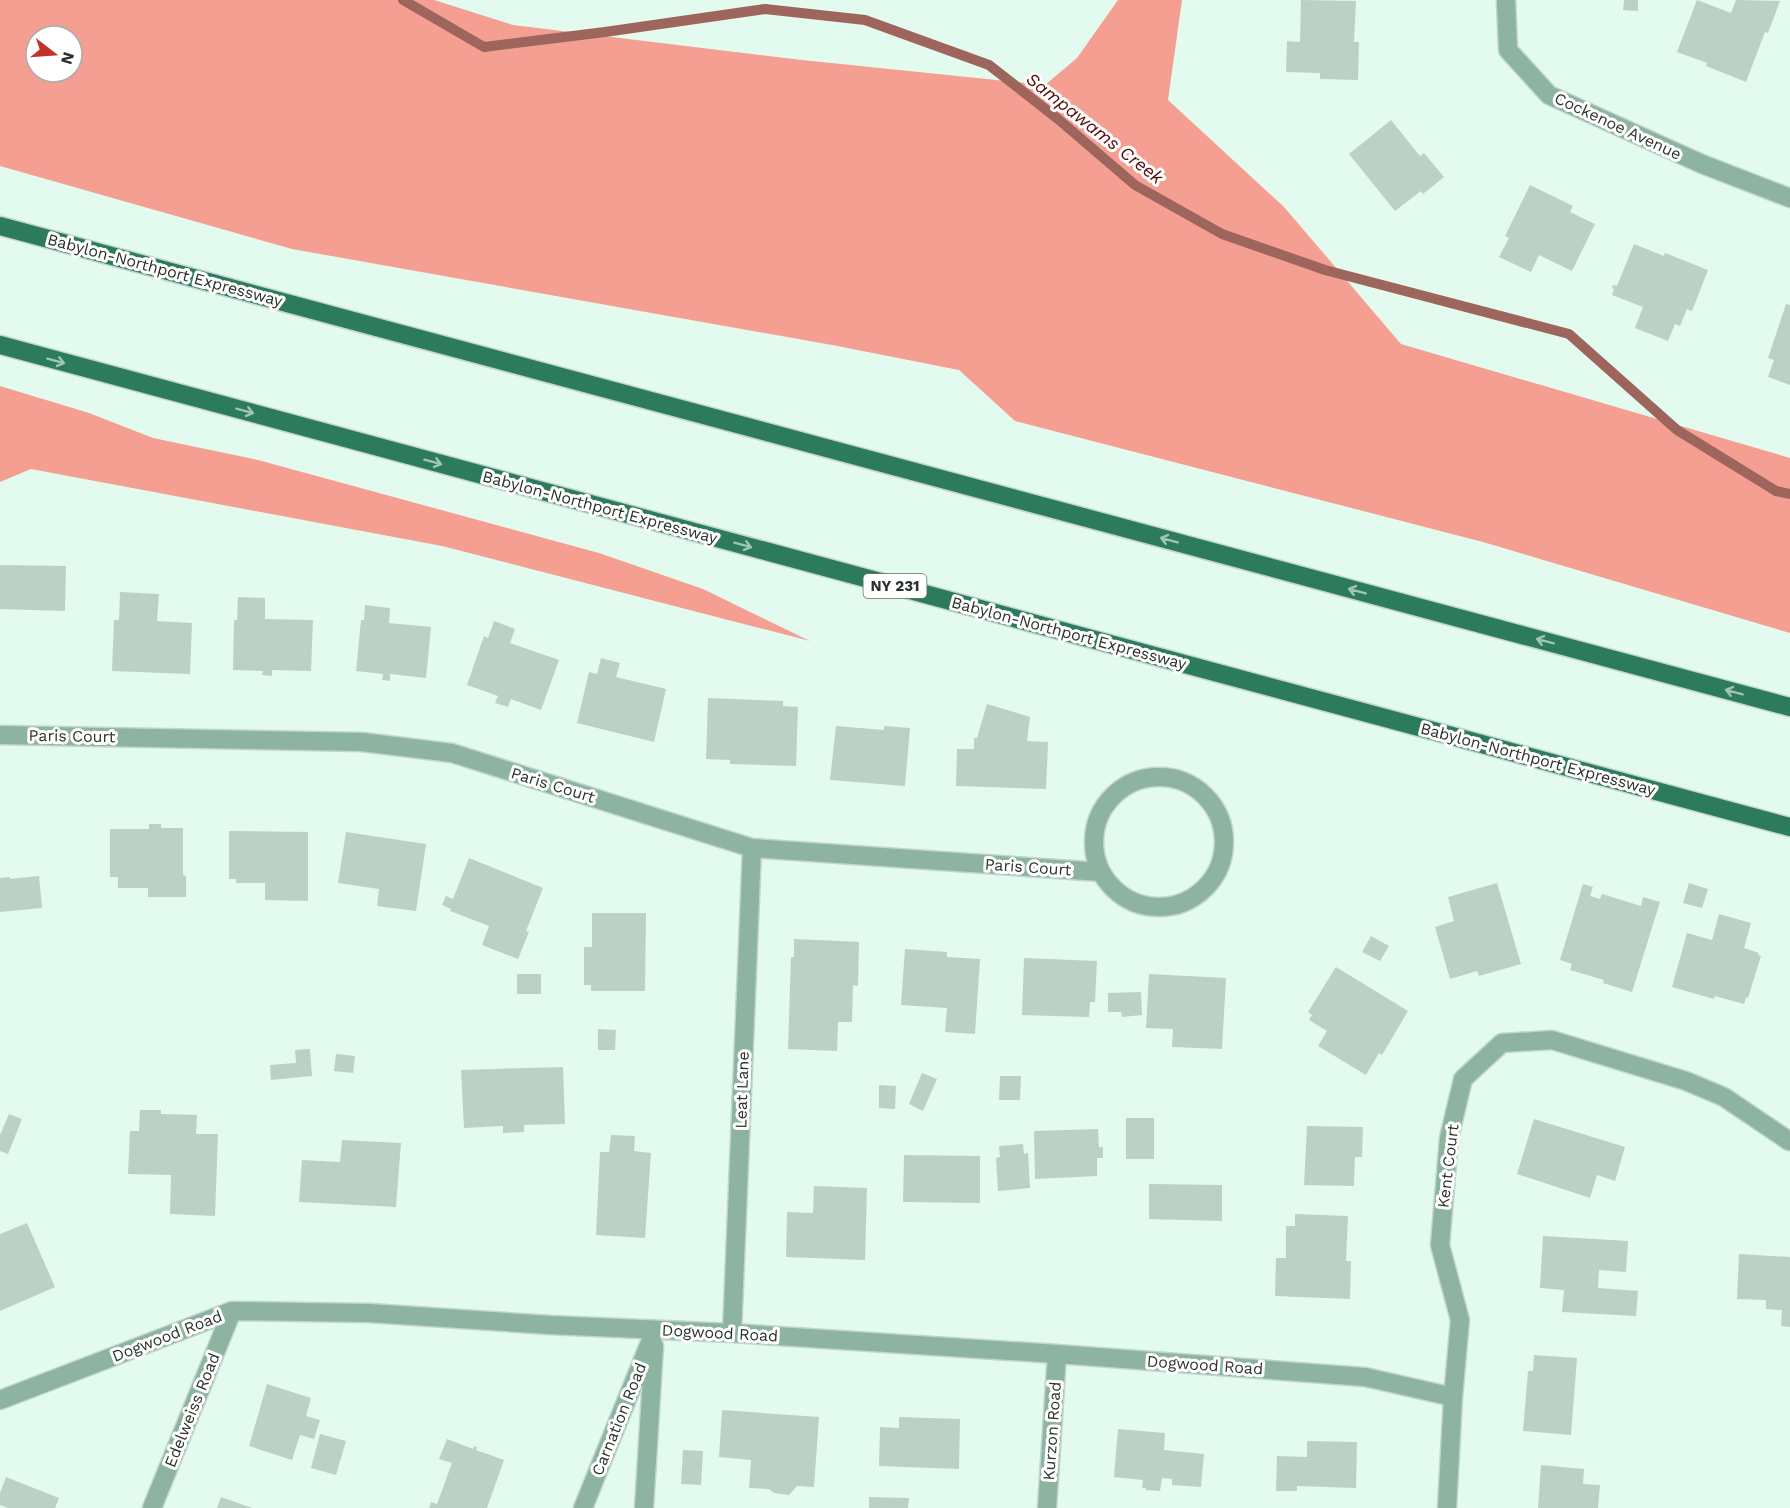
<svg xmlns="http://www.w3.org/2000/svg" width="1790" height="1508" viewBox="0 0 1790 1508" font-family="'Work Sans',sans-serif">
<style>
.forest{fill:#f59f93;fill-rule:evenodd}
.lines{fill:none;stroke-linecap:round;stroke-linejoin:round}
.stream{stroke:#9d655c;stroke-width:10}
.building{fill:#bbd1c6}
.street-casing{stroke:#c2d6cc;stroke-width:21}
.primary-casing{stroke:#c2d6cc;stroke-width:21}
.street{stroke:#8db3a1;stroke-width:18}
.primary{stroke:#2d7b5d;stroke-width:18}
.oneway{stroke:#a0c4b6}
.labels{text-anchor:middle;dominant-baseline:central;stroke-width:6;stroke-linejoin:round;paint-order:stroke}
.shield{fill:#fff;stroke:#6a706d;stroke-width:1.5}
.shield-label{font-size:15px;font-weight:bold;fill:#2a322e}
.street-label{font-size:16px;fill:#2a322e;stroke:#fff}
.water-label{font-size:18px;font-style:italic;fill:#590d0a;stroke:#fff}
</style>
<rect width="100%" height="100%" fill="#e3faef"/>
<path class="forest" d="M0,0h434l79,25 289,35 243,25 32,-27 41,-58h64l-14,100 116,107 117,137 389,114v175l-307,-91 -468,-121 -56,-51 -127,-25 -540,-96 -292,-83zM36,36h36v36h-36z
M0,386l89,27 64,25 105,22 341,93 104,36 107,52 -368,-95 -411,-77 -31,13z"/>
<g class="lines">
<path class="stream" d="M403,0l81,47 121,-15 160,-23 100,11 124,45 69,54 77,66 87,49 103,36 244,64 108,96 99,61 14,3"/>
</g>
<path class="building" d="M1301,0l55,1 -2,41h5l-1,38 -38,-1v-6l-34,-1 1,-31 13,1z
M1624,0h14v11l-15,-1z
M1697,0l34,13 5,-13 44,1 -12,32 -3,-1 -19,50 -40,-16 1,-3 -30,-11z
M1391,120l29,36 4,-3 20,24 -21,17 -2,-3 -26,20 -46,-57z
M1530,185l43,21 -3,6 25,12 -23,47 -33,-16 -8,17 -32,-15 10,-19 -4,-2z
M1634,244l30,12 1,-3 43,17 -16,41 -5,-2 -7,17 -5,-2 -7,17 -33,-13 8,-21 -31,-12 2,-6 -2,-1 1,-3 4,1z
M1786,304l4,1v80l-22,-8 6,-17 -6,-2z
M0,565l66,1 -1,45 -65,-2z
M120,592l39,2 -2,27 35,2 -2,51 -78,-3 2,-51h5z
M238,597l27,1v21l48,1 -2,51 -39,-1v6l-10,-1 1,-4 -30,-1 1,-50h3z
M365,605l25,3 -1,15 42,4 -5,51 -36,-4v7l-8,-1 1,-6 -27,-3 5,-51h3z
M494,621l21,8 -5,14 49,17 -18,50 -30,-11 -3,8 -13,-4 3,-7 -31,-11 17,-49 4,2z
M601,658l19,5 -4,14 50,12 -12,53 -77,-19 12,-51 8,2z
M708,698l75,3v5l15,1 -2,59 -66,-2v-4l-24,-1z
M987,704l43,13 -3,24 21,1 -2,47 -90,-3 1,-37h17v-11h3z
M836,726l48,4v-4l26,2 -5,58 -75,-6z
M149,824h12v4h22v47l3,1v21h-38v-9h-30v-11h-8v-48h39z
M229,831l79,1v69l-43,-1v-17h-29v-4h-7z
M346,832l80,12 -10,67 -39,-5 2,-17 -41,-6z
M469,858l74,30 -17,43 3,1 -11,27 -36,-14 7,-19 -39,-15 1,-2 -9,-4 4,-9 7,3z
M39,876l3,32 -42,4v-34l10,-1v2z
M1497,883l24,81 -42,12 -2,-5 -27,8 -15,-52 19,-6 -6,-24z
M1689,883l19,6 -6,19 -19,-5z
M1583,884l10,3 -3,9 10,3 2,-5 39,12 2,-9 17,5 -28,90 -29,-9 1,-3 -34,-10 2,-6 -12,-4z
M592,913h54l-1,78h-54v-6h-7v-38h8z
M1719,914l32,9 -7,25 15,5 -1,2 3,1 -13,42 -2,-1 -2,7 -29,-8 -1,3 -42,-12 15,-54 25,7z
M1371,936l18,10 -9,15 -18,-9z
M794,939l65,3 -1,44 -5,-1 -1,37h-14l-1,29 -49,-2 3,-92h3z
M905,949l42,3v5l33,2 -5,75 -30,-2 2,-24 -46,-3z
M1024,958l73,3 -2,41h-5l-1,15 -67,-2z
M1336,967l72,44 -26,44 -3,-2 -13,22 -48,-29 9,-15 -18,-11 3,-5 -4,-3z
M517,974h24v20h-24z
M1149,974l77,4 -4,71 -50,-2 1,-18 -27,-1z
M1141,992l1,23 -20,2 -1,-5h-13v-19z
M598,1029l18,1 -1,20h-17z
M310,1049l2,27 -41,4 -1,-15 26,-2 -1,-13z
M336,1054l19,2 -2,17 -19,-2z
M563,1067l2,57 -41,1v7l-21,1v-7l-39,2 -3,-58z
M922,1073l15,6 -14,32 -14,-7z
M1000,1076h21l-1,24h-21z
M879,1085l17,1 -1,23 -16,-1z
M140,1110h21v4l36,1 -1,19h22l-3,82 -45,-2 1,-39 -43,-1 2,-43h9z
M9,1114l13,5 -14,35 -8,-3v-16z
M1126,1118h28v41h-28z
M1534,1119l91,28 -10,34 -18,-6 -7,23 -73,-24z
M1307,1126l56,1 -1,30h-7l-1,29 -50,-1z
M1098,1129l1,18h4v11h-6v18l-62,3 -1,-48z
M611,1135l24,1 -1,15 17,2 -6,85 -49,-3 4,-83h9z
M342,1140l59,3 -5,64 -97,-5 3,-42 38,2z
M1023,1144l1,10 4,-1 2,35 -32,3 -2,-33 4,-1 -1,-11z
M904,1155l76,1v47l-77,-1z
M1149,1184l73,1v36l-73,-2z
M814,1186l53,2 -2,72 -79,-3 1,-45 26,1z
M1295,1214l53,2 -2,45h5l-1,38 -75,-3 1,-38h10v-32h9z
M27,1223l28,64 -55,24v-77z
M1543,1236l85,5 -2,31 -27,-2 -1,18 40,3 -2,25 -74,-4 2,-22 -24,-2z
M1739,1254l51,3v70l-9,-1 1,-16 -16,-1v-9l-29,-1z
M1534,1355l43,3 -6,77 -48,-4 5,-60h5z
M267,1384l44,14 -5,18 14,4 -6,19 -14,-4 -8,25 -43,-14z
M722,1410l97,7 -5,70 -17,-1 -8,9 -15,-2 -5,-4 -20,-1 2,-28 -32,-3z
M899,1417l61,2 -1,50 -80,-3 1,-39 19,1z
M1118,1429l47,4 -1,17 40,4 -3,33 -29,-2v-6l-10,-1 -2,13 -14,-1v-2h-4l1,-8 -29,-3z
M320,1434l26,7 -10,34 -25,-7z
M447,1439l26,10 1,-3 3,1 -1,3 28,10 -17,48h-58l2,-6 6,2 15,-41 -13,-4z
M1307,1441l50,1 -1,46 -59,-2v5h-21l1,-35 30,1z
M683,1450l20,1 -2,34 -20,-1z
M1541,1465l43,4 -1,15 17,1 -2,23h-60z
M6,1477l53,21 -4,10h-47l-8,-3v-12z
M221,1497l31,11h-35z
M869,1497l40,1 -1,10h-39z"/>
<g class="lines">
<defs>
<path id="street" d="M1506,0l2,50 41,45 153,69 88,34
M0,735l362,7 90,11 300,95 349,24
M1094 842a65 65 0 1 1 130 0a65 65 0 1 1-130 0Z
M732,1333l20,-485
M0,1400l232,-89 137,2 181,12 182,8 325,21 308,23 88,20
M152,1508l80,-197
M583,1508l72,-178
M644,1508l10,-162
M1047,1508l10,-154
M1447,1508l6,-111 7,-77 -20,-75 9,-107 14,-59 39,-36 50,-3 134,41 38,16 65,44"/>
<path id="primary" d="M0,226l1790,481
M0,345l1790,482"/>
</defs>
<use href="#street" class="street-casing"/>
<use href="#primary" class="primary-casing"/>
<use href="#street" class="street"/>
<use href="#primary" class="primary"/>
</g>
<defs><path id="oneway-shaft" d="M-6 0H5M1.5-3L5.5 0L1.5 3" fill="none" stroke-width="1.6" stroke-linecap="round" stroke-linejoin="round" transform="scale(1.5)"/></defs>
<g class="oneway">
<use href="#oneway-shaft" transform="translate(56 361) rotate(15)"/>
<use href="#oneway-shaft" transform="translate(245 411) rotate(15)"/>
<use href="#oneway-shaft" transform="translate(433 462) rotate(15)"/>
<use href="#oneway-shaft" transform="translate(1169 540) rotate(-165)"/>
<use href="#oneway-shaft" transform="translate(743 545) rotate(15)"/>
<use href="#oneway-shaft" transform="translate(1357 591) rotate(-165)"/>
<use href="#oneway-shaft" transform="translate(1545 641) rotate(-165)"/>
<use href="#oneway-shaft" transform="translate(1734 692) rotate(-165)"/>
</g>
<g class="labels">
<rect class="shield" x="863.5" y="574" width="63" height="24" rx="4.5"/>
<g class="shield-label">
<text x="895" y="586">NY 231</text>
</g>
<g class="street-label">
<text transform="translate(1618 126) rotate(25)">Cockenoe Avenue</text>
<text transform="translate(165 270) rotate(15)">Babylon-Northport Expressway</text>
<text transform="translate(600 507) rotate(15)">Babylon-Northport Expressway</text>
<text transform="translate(1069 633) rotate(15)">Babylon-Northport Expressway</text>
<text transform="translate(72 736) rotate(1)">Paris Court</text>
<text transform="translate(1538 759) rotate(15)">Babylon-Northport Expressway</text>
<text transform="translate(553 785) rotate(17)">Paris Court</text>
<text transform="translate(1028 867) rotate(4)">Paris Court</text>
<text transform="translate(742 1090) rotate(-88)">Leat Lane</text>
<text transform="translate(1448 1166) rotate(-83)">Kent Court</text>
<text transform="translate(720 1333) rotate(3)">Dogwood Road</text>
<text transform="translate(167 1336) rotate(-21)">Dogwood Road</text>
<text transform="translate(1205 1365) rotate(4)">Dogwood Road</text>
<text transform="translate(192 1410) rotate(-68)">Edelweiss Road</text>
<text transform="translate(619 1419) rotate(-68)">Carnation Road</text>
<text transform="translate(1052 1431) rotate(-86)">Kurzon Road</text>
</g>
<g class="water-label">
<text transform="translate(1095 128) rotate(38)">Sampawams Creek</text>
</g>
</g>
<g transform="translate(54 54) rotate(107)"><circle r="28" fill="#ffffff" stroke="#aaadab" stroke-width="1.5"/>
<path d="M0-4.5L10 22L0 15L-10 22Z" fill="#c0322a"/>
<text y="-9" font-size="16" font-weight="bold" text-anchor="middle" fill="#2a322e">N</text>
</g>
</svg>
